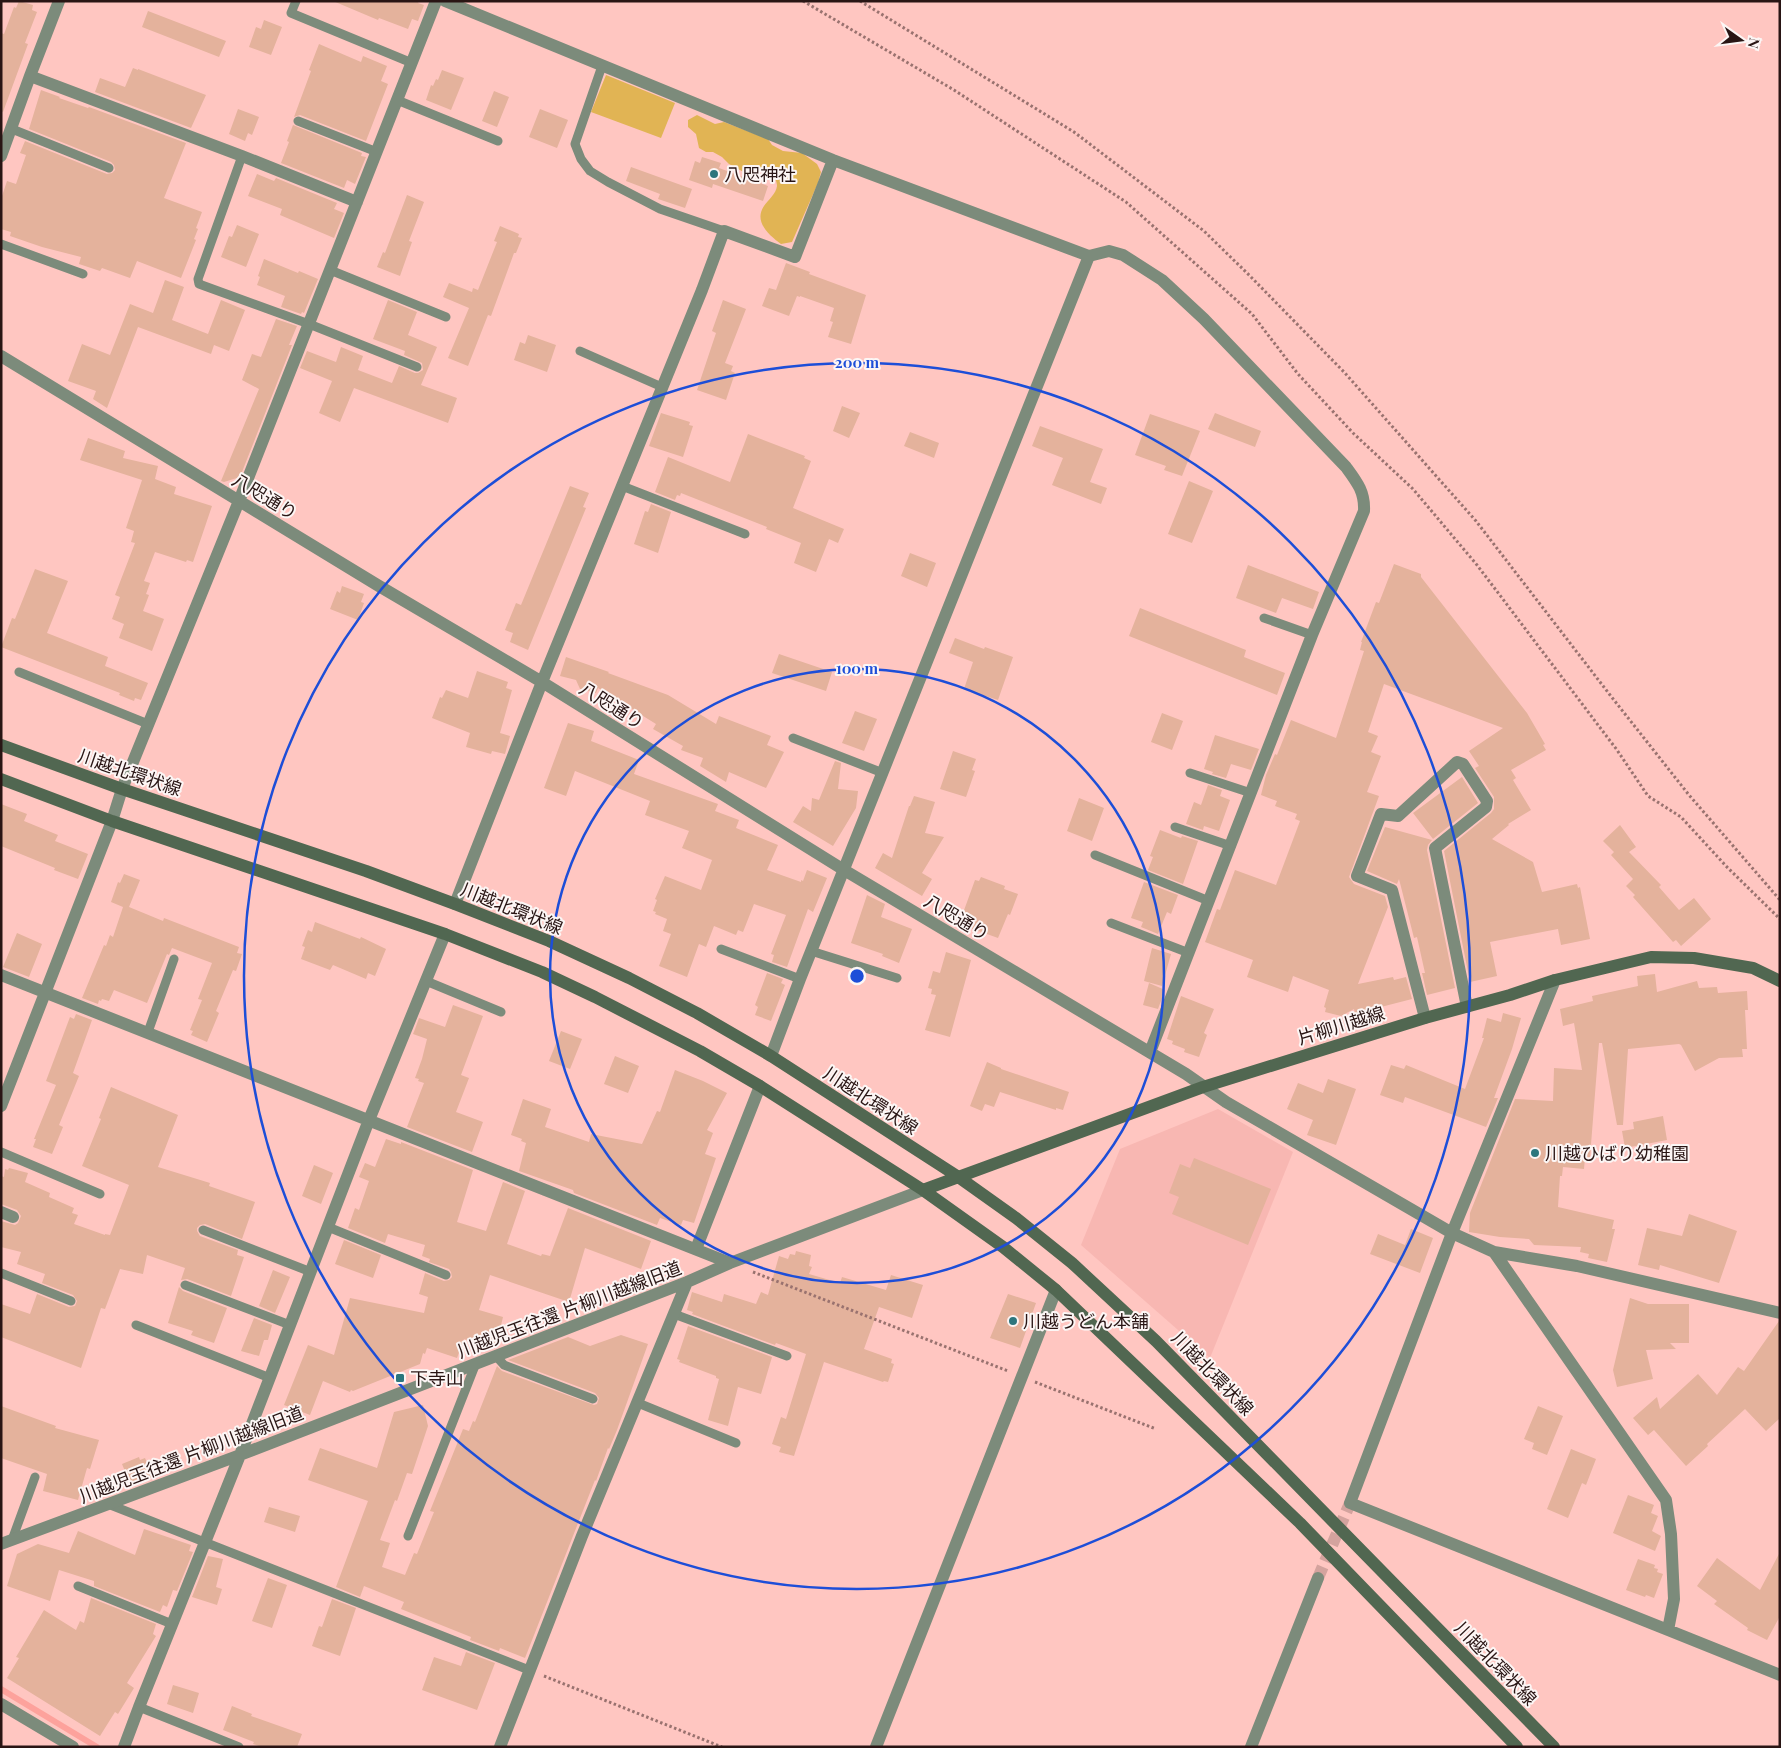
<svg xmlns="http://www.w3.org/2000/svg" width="1781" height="1748" viewBox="0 0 1781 1748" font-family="'Playfair Display','Noto Sans JP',serif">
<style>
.built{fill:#f8b7b2}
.green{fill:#e1b454}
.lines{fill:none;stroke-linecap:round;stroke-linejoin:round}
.stream{stroke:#fda29c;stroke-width:6}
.building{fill:#e4b29c}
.street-tunnel{stroke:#d4a39e;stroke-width:12;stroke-dasharray:12 6;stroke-linecap:butt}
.path{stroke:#99726f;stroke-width:3;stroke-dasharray:2.5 2.5;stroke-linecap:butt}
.lane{stroke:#7c8b7b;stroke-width:9}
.street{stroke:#7c8b7b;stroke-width:12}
.secondary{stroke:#516751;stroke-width:12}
.ring{fill:none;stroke:#1d4ed8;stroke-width:2.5}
.poi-dot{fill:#2c767d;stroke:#fcf6f5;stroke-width:2}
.labels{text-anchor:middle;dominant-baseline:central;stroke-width:4;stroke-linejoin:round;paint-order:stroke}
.poi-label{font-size:18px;fill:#291514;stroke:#fcf6f5;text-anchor:start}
.street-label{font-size:18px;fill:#291514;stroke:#fcf6f5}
.centre{fill:#1d4ed8;stroke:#fcf6f5;stroke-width:2.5}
.ring-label{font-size:15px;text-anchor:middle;font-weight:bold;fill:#1d4ed8;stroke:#fcf6f5;stroke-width:4;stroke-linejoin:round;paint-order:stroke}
</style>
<rect width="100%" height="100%" fill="#ffc6c1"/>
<path class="built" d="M1218,1109l75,43 -83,206 -129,-113 39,-96z"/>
<path class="green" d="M606,75l69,28 -14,35 -70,-26z
M697,115l18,9 9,-2 44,17 4,6 11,6 19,2 15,11 4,8 -3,11 -26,59 -11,2c-11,-8 -28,-22 -17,-38 4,-6 12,-12 13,-20 0,-5 -3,-10 -6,-14l-9,-2 -10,5h-3l-20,-11 -7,-7 -9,-5h-7l-7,-4 -3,-14 -8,-7v-7z"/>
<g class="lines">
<path class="stream" d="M1,1689l96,58"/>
</g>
<path class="building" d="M19,1l14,4 -1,5 5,2 -12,31 3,1 -25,68 -2,-1v-78l3,1 10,-27 2,1z
M333,1h86l-1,2 6,2 -6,16 -6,-2 -4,10 -29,-11 -1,2z
M148,11l78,30 -7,16 -77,-30z
M264,20l18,7 -11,28 -22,-8 7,-20 5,2z
M319,44l42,18 2,-6 24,10 -6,15 7,3 -22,57 -66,-26 -6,2 17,-46 -2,-1z
M133,68l5,2v-1l68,26 -15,33 -96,-36 5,-14 25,9z
M442,70l22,8 -13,32 -25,-10 5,-15 2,1 3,-7 2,1z
M41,90l19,7 -1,1 29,10 1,-1 97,36 -22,55 38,14 -6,16 2,1 -4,10 2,1 -15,38 -44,-17 -7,17 -28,-10 -2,3 -21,-7 2,-7 -39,-10 -32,-11 1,-4 -10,-3v-30l6,-18 9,3 10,-29 -6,-2 5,-12 82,33 5,-1 3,-3 -1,-5 -3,-3 -82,-33z
M494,91l15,6 -12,30 -15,-6z
M238,109l21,8 -7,18 -4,-2 -3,8 -16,-7z
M540,109l28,11 -11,28 -28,-11z
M293,125l69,28 -1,3 5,1 -11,27 -8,-4 -3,8 -63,-25 8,-21 -2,-1z
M702,157l19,6 -2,5 49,18 -5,15 -50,-17 -1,4 -23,-8 6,-19 5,2z
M631,167l61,22 -7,19 -27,-9 2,-5 -34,-13z
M257,174l17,7 2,-3 61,25 -3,6 10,4 -10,25 -54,-23 2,-6 -34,-13z
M407,195l17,7 -15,39 3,1 -12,34 -23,-9 6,-15 2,1z
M237,225l22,9 -13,33 -25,-10 8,-21 3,1z
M500,226l19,8 -1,3 4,1 -6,15h-2l-23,63 -3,-1 -20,51 -20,-8 21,-50 -26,-11 6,-14 23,9 1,-4 5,2 19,-48 -3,-1z
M264,259l34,14 1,-2 19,8 -14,34 -2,-1 -1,2 -20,-7 4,-11 -28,-11 3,-8 -2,-1z
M786,263l24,9 -1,2 57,21 -15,49 -23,-7 5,-15 -3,-1 4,-13 -34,-12v1l-3,-1 -8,20 -27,-10 7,-18 7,2z
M165,280l19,7 -12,33 36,14 13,-34 24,10 -16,41 -15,-6 -3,9 -73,-27 -31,81 -14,-9 3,-8 -28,-10 14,-37 28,11 20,-51 23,9z
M388,300l29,12 -9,23 29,12 -16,38 36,13 -9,25 -94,-35 -14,34 -21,-9 13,-32 -32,-13 7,-17 29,11 5,-15 22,9 -5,14 34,13 7,-17 16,7h3l5,-3 -1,-7 -18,-8 1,-4 -32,-12z
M723,300l23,9 -21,54 8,3 -2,5 4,2 -9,27 -29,-10 19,-57 -4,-2z
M276,319l21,7 -8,19h3l-52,132 -16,5 -3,-1 38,-92 -17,-9 10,-26 9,3z
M528,335l28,10 -9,27 -33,-12 6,-18 5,2z
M842,406l18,7 -11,25 -16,-7z
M661,413l29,9 -1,3 4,1 -10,31 -34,-11z
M1215,413l46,18 -6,16 -47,-18z
M1150,414l50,17 -18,45 -18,-6 2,-4 -31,-11z
M1040,426l63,23 -13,33 17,6 -6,16 -49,-19 11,-27 -31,-12z
M910,432l29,11 -5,15 -30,-12z
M748,434l57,22 -1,2 7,3 -18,47 51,21 -6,14 -9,-4 -13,33 -22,-9 7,-20 -35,-14 1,-2 -86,-34 -1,3 -3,-1 -2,5 -20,-8 13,-35 62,25z
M88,438l37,13 -2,7 35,8 -3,13 21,8 -2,7 38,12 -19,56 -6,-2 -1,2 -31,-10 -11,29 6,2 -4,11 3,1 -6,16 21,8 -12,32 -33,-13 5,-14 -12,-5 8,-22 -5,-2 20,-52 -4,-1 3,-11 -8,-3 16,-48 -62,-20z
M1189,481l24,10 -21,52 -24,-9z
M570,486l19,7 -6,14 3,1 -58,142 -18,-8 3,-9 -8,-3 11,-27 5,2z
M651,504l20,8 -13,41 -24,-9 11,-33 3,1z
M910,553l26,10 -9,24 -26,-11z
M1394,564l27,10v3l106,136 18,31 -2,1 3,5 -35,20 5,8 -3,2 18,30 -23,14 1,1 -17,14 41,23 9,30 35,-8 1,4 2,-1 10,52 -29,6 -3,-16 -68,13 7,34 -27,6 -26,-131 47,-38 3,-4v-12l-19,-29 4,-2 -10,-15 34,-23 -119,-44 -16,48 10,4 -7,16 10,4 -14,36 12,4 -30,81 5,7 31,12 3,11 -30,77 35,-7 1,3 12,-3 6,22 -35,9 3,15 -22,5 -4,-19 -13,7 -16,-4 1,-4 -2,-1 5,-17 -36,-14 -5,16 -41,-15 6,-17 -48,-18 12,-33 3,1 15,-40 41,15 24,-64 -5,-2 2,-5 -22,-8 2,-5 -16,-6 5,-20 9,-21 2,1 14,-35 45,18 28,-87 -4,-1 2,-8h-1l15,-40 3,1z
M1248,565l71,27 -6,17 -31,-11 -6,15 -40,-15z
M35,569l33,12 -21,52 61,24 -3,9 43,17 -7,17 -6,-2 -1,3 -15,-6 1,-2 -119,-46 11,-29 3,1z
M342,586l22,8 -3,8 3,1 -6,17 -28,-11 7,-18 3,2z
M1140,608l106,42 -2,7 41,16 -8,22 -148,-59z
M955,638l29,11 1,-2 28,10 -15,43 -34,-11 9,-27 -24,-9z
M779,654l53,18 -6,19 -54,-18z
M566,657l43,15 -1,1 60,22 48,29 3,-8 52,20 -4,9 17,7 -18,36 -37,-16 -3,10 -26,-16 3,-8 -22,-8 2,-4 -30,-17 3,-5 -58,-36 -2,5 -16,-4 -4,-9 -16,-4z
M477,671l31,11 -2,6 6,2 -12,43 10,3 -5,18 -13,-3 -1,3 -25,-7 4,-14 -38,-15 8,-21 2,1 4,-8 22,8z
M855,711l22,8 -13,32 -22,-8z
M1162,713l21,8 -11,29 -21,-8z
M568,723l26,8 -3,10 48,19 -5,14 84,30 -3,7 24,9 -3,8 42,17 -11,25 34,12v-2l2,1 4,-11 20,8 -14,34 -5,-3 -21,58 -15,-5 2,-7 -3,-1 15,-39 -32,-11 -11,28 -5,-2 -2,5 -22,-9 -8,21 -7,-3 -12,33 -28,-11 12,-32 -8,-3 4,-12 -12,-5 1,-2 -3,-1 4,-11 -2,-1 10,-23 36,14 11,-30 -30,-12 7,-17 -44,-16 5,-14 -75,-30 -9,25 -22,-8z
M1215,735l44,14 -8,21 -20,-6 -5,14 -14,-4 1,-2 -9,-3z
M953,751l23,8 -4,11 3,1 -9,26 -26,-8z
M835,761l6,2 -3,26 20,2 -2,17 -23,38 -40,-24 10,-16 8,5 1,-13 7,2z
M1462,777l16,26 -45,36 -20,-26z
M1208,785l14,5 -2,6 10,4 -11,31 -15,-5 -1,4 -17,-6 8,-22 7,3z
M914,796l21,6 -10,31 19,4 -22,36 10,6 -10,17 -47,-28 8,-15 9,5 17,-52h1z
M1079,798l25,10 -12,33 -25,-10z
M1,804l26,10 -3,7 34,14 -3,6 33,13 -10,25 -24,-9 1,-2 -54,-22z
M1620,825l16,22 -7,5 32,33 -2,2 20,23 15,-12 17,21 -30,27 -5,-6 -3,2 -40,-45 2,-2 -9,-9 7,-7 -22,-24 3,-3 -11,-11z
M1385,827l47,13 -4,5 -1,5 28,138 -28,7 -5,-22h3l-8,-36 -3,1 -15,-59 -2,5 -30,-13z
M1160,830l21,8 1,-2 16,5 -15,43 -35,-14 5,-13 -3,-1z
M124,874l16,6 -11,27 34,14 1,-3 75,29 -2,6 5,1 -6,17 -3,-1 -17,41 3,2 -12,29 -16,-7 2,-4 -3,-1 12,-30 -4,-1 14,-36 -40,-15 -3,7 -2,-1 -20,49 -33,-13 -5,11 -7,-2 -1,2 -2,-1 -1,4 -16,-6 22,-53 2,1 4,-11 3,2 10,-30 -12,-5 7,-20 2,1z
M981,877l24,9 -1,3 14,5 -8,21 -2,-1 -10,24 -39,-14 16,-44 4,1z
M1144,882l34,13 -7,19 -4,-2 -9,22 -17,-7 2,-5 -12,-4z
M867,895l18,9 -4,13 31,12 -13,34 -17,-7 1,-2 -32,-11z
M315,922l45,17 1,-2 25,12 -11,27 -7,-3 -2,6 -33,-14 -3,5 -29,-11 4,-12 -3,-1 6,-16 4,2z
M17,933l25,11 -13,33 -26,-10z
M1152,948l19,6 -9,32 -18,-5z
M946,952l25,8 -21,77 -25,-7 11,-35 -5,-1 1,-5 -4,-1 5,-17 7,2z
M767,973l16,6 -2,4 4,2 -14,36 -16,-6 3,-8 -3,-2z
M1655,974l2,18 40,-11 2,7 18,-1 1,6 29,-2 1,19h-3l2,39h-5l1,8 -24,1 -24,13 -14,-26 -2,-1 -51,5 -5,76h-6l-15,-82h-3l-9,114h-5l-1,12 -21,-2 -1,9h-2l-2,31 56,13 -2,9h3l-8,33 -19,-4 1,-4 -9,-2 1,-5 -47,-2 -5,-6 -29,-2 -31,-5 1,-19 45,-114 38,2 1,-33 28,2 -8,-47 -11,3 -3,-17 33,-8 -1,-5 46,-10 -1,-10z
M1149,983l16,7 -7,19 -15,-4z
M1181,996l33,13 -10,24 3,2 -8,22 -15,-5 1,-3 -13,-5 1,-3 -6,-2z
M453,1005l30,11 -22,59 8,3 -13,34 27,10 -11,30 -65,-25 17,-44 -6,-2 1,-2 -4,-1 7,-19 5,-20 -14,-5 2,-5 4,-11 26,9z
M1503,1013l18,5 -9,31 -18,49h4l-12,29 -81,-30 -2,6 -23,-8 11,-30 13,4 2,-4 59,24 19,-51h-2l5,-20 14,4z
M76,1014l16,6 -19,53 6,3 -20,49 4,2 -11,27 -19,-7 3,-8h-2l22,-54 -10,-4 24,-64 4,2z
M561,1031l21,8 -12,30 -21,-8z
M615,1056l24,10 -11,27 -24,-9z
M987,1062l14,6v1l68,23 -6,18 -7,-2v2l-56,-18 -6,15 -9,-3 -3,7 -12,-5z
M675,1070l28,11 24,12 -20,37 6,3 -8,21 11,4 -22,65 -11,-3 -2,5 -21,-7 -3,7 -83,-32 -1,-3 -54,-19 7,-28 -5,-2 1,-2 -11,-4 12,-36 28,10 -6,18 44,15 2,-8 51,10 15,-33 3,1z
M1328,1079l28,10 -20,56 -29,-10 6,-15 -26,-11 11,-26 25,10z
M111,1087l67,28 -20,52 52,16 -1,3 46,16 -13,37 -37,-15 -5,1 -3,3v3l3,5 38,14 -1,5 7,2 -13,39 -44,-17 -6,1 4,-12 -38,-13 -4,19 -23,-5 -15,40 -4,-1 -20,60 -80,-31v-33l29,10 7,-20 32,13 6,-1 2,-5 -4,-6 -31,-12 3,-9 -28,-10 4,-12 -20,-5v-26l14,4 3,-2 3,-7 -4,-6 -16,-6v-28l3,1 1,-8 3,1 1,-2 19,5 -3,9 25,11 -1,4 25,11 -2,5 6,2 -4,9 31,11v-1l5,1 19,-50 -47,-19 19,-47 -2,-1z
M1663,1116l4,24 -42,8 -3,-17 12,-2 -1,-7z
M386,1139l15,5v-2l72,28 -16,52 29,9 17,-49 22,9 -18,53 34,12 1,-2 8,2 18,-48 83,33 -10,28 -56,-21 -16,54 -79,-27 -11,35 24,7 -7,29 -28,-8 -1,2 -3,-1 -7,19 -30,-10 -2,6 -2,-1 -3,11 -67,27 -2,-1 -1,2 -27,-11 -13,34 -26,-10 24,-60 26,10 16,-57 74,15 4,-16 -9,-3 6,-21 19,8 5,-1 3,-3 -1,-5 -2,-3 -20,-7 1,-3 -8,-3 3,-11 -37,-11 -3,9 -37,-15 7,-20 4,2 10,-29 -10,-4 6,-14 10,4z
M1194,1158l77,31 -23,56 -76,-31 7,-17 -10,-4 11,-29 10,4z
M314,1165l19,8 -12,31 -19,-8z
M1689,1214l48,17 -18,52 -59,-18 -1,5 -21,-5 9,-37 35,8z
M1411,1229l22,9 -13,35 -50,-19 8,-20 27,11z
M344,1240l37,15 -8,23 -38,-14z
M796,1251l15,4 -2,11 3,1 -3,7 31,9 2,-6 44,13 5,-15 32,10 -11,33 -33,-11 -15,42 28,10 -1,4 3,1 -6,18 -4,-1 -1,1 -59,-20 -30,94 -15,-4 2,-5 -9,-3 9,-27 5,2 20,-65 -30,-11 -1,2 -83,-31 1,-2 -6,-2 5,-18 30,10 2,-8 32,10 5,-12 7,3 11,-39 9,3 2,-5 5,1z
M273,1270l17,7 -15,36 -16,-7z
M179,1287l4,4 44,17 -13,35 -23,-8 2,-4 -25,-8z
M1008,1294l28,9 -16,45 -30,-10z
M1630,1298l18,6h41v39h-19l6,6 -30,1 7,29 -36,8 -4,-17z
M254,1318l18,7 -4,15h-4l-5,16 -18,-5z
M1779,1321l1,97 -14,13 -21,-22 -38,35 1,2 -22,20 -32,-36 -6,5 -15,-17 24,-21 3,12 38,-35 19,21 21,-28 6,4z
M688,1326l84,31 -11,37 -23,-7 -10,39 -20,-6 11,-41 -3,-1v-2l-37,-14 1,-2 -3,-1z
M621,1335l27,9 -31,86 -8,19 -1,-1 -12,33 -1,-1 -70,178 -25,-10 -1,3 -29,-11 1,-3 -70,-28 3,-7 -40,-16 -4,11 -24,-10 32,-86 -60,-21 12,-32 57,20 17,-56 29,-7 5,21 -16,48 -5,-1 -10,28 -2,-1 -15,40 10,3 -8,24 23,8 9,-22 3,1 17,-42 -4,-1 33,-82 6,2 4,-10 2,1 22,-56 5,5 92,34 3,-1 2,-6 -4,-5 -87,-33 60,-23 22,9z
M1,1406l55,20 -1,2 44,12 -9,29 -3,-1 -9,32 -35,-9 4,-17 -46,-16z
M1538,1406l25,10 -16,39 -15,-6 2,-6 -10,-4z
M1571,1449l25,10 -10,26 -4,-2 -14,35 -21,-9z
M139,1457l1,3 5,-2 8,19 -22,9 -9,-22z
M1628,1495l26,10 -3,8 7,3 -6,15 9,5 -6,15 -42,-18z
M269,1507l31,9 -5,16 -31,-10z
M144,1529l47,16 -2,6 4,1 -16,39 -4,-1 -6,17 -4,-2 -3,7 -66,-26v-5l-35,-11 -9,31 -43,-15 10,-32 21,-10 31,9 9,-22 57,24z
M1780,1552v64l-13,24 -20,-10 1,-2 -34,-24 3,-3 -20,-15 20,-28 43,32z
M208,1556l15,3 -7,28 6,2 -5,16 -25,-8z
M1638,1559l17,6 -1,3 4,1 -1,3 6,2 -9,24 -8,-3 -1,2 -19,-7z
M268,1578l19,7 -15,43 -20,-7z
M91,1598l65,26 -3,10 3,2 -29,47 7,5 -16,26 -3,-2 -15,24 -93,-58 12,-20 -3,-1 28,-47 32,20 4,-9 4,2z
M332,1599l24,9 -16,48 -28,-10 7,-20 3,1z
M466,1652l29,11 -18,47 -55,-20 12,-33 27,9z
M173,1685l26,8 -6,20 -26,-9z
M232,1706l20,8 -1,2 51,18 -5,13h-35l-9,-3 1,-2 -31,-12z"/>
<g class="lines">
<path class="street-tunnel" d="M1318,1578l32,-75"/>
<path class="path" d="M803,1l151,89 172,112 126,112 46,60 55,59 60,56 64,76 140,185 31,46 33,21 45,49 54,53
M860,1l214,131 130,99 46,45 94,96 132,149 134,174 79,100 91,105
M753,1272l255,99
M1035,1382l121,47
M544,1676l178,71"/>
<path class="lane" d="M296,1l-5,12 121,50
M602,66l-27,78 6,15 9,12 18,11 52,27 64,22
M397,100l101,41
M298,121l79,31
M12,129l97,39
M242,156l-44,123 1,5 110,40 108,43
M1,244l82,30
M330,270l116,47
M580,351l82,36
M622,486l123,48
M1264,618l48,17
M19,672l129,52
M793,738l90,35
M1190,773l61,20
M1175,827l56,19
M1095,855l114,46
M1111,923l78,30
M721,949l79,30
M811,951l86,27
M426,981l75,31
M148,1032l26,-73
M1,1152l99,42
M328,1227l118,48
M203,1230l108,42
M1,1273l70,28
M185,1285l105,40
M674,1314l113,42
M136,1325l134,53
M496,1356l8,9 89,34
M638,1403l98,40
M108,1504l421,166
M408,1536l68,-173
M12,1540l23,-63
M78,1586l94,38
M139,1707l100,40"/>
<path class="street" d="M445,1l388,159 256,96 -289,723 -29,77
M30,76l212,80 115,46
M1,156l29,-80 29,-75
M1089,256l20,-5 14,4 39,25 42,39 142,148c11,15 19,25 18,44l-52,124 -162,417
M1,356l378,230 163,96 302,188 342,204 40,28 226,131 42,19 172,248 5,34 3,65 -6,31 112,45
M455,904l87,-222 160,-392 22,-59 71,26 38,-97
M1,975l729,288
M1555,980l-103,253 -102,270 318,127
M1425,1018l-33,-128 -35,-14 24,-62 17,2 59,-54 6,2 24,37 -1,6 -51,41 32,159
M1,1106l111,-285 10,-32 117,-288 197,-500
M1,1212l12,5
M696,1249l64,-163
M1494,1252l83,14 203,47
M1,1544l239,-89 447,-173 43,-19 193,-73
M1,1704l72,43
M124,1747l15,-40 101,-252 129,-335 76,-186
M500,1747l82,-211 105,-254
M876,1747l180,-457
M1251,1747l67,-169"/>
<path class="secondary" d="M1,745l121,44 244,82 89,33 94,37 80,37 68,35 74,43 186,120 59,42 56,45 84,78 398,406
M1,779l111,42 333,113 97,38 53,25 105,54 60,35 163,104 80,57 53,43 244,233 217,224
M923,1190l280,-103 222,-69 85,-23 45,-15 96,-23 43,1 59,10 27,13"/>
</g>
<g class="ring">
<circle cx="857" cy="976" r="307"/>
<circle cx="857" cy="976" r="613"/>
</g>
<g class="poi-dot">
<circle cx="714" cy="174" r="5"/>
<circle cx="1535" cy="1153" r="5"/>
<circle cx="1013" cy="1321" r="5"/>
<rect x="395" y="1373" width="10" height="10" rx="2.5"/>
</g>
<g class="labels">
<g class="poi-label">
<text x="724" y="174">八咫神社</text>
<text x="1545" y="1153">川越ひばり幼稚園</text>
<text x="1023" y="1321">川越うどん本舗</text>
<text x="410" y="1378">下寺山</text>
</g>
<g class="street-label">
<text transform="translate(265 496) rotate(31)">八咫通り</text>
<text transform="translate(612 705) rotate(32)">八咫通り</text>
<text transform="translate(130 772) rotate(19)">川越北環状線</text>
<text transform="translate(512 908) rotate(22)">川越北環状線</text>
<text transform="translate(957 917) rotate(31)">八咫通り</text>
<text transform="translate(1341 1025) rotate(-17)">片柳川越線</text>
<text transform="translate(871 1100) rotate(33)">川越北環状線</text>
<text transform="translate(569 1309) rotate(-21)">川越児玉往還 片柳川越線旧道</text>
<text transform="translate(1213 1373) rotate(46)">川越北環状線</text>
<text transform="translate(191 1454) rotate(-21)">川越児玉往還 片柳川越線旧道</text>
<text transform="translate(1496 1663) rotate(46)">川越北環状線</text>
</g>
</g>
<circle cx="857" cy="976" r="8" class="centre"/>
<g class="ring-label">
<text x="857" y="368">200 m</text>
<text x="857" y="674">100 m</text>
</g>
<rect width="1781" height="1748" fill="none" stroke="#291514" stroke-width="5"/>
<g transform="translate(1741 40) rotate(104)" stroke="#fcf6f5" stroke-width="4" paint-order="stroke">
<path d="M0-4L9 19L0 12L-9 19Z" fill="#291514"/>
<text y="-8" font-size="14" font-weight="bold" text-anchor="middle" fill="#291514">N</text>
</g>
</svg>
